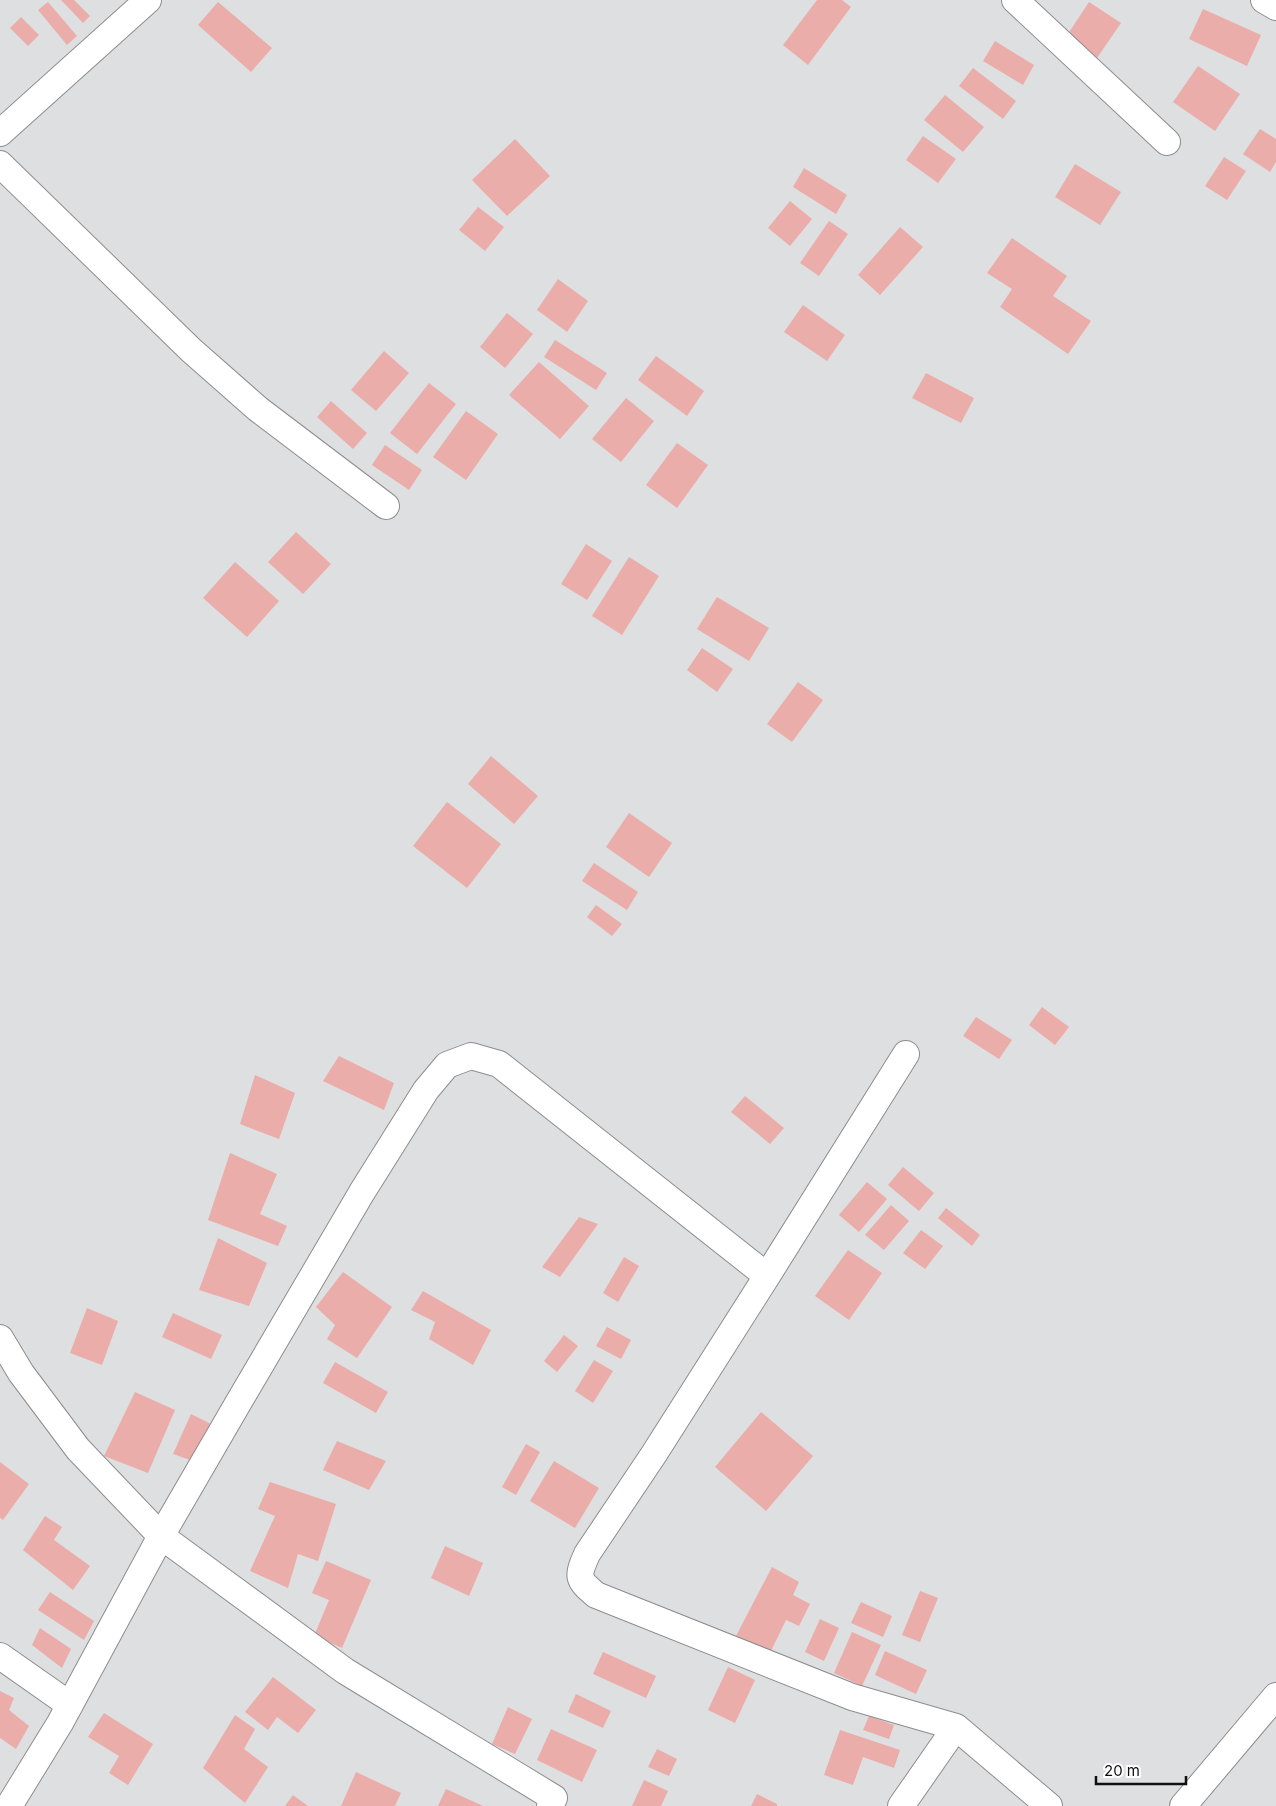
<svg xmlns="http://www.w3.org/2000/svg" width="1276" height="1806" viewBox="0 0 1276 1806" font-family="Inter,sans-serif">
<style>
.building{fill:#eaadaa}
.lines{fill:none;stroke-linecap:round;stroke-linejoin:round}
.street-casing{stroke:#8d8d8e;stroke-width:28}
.street{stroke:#fff;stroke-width:26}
</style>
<rect width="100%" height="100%" fill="#dedfe0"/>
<path class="building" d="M61,0h13l16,16 -7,7z
M817,0h25l9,7 -43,58 -25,-20z
M48,2l29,34 -10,9 -29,-35z
M218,2l54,46 -21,24 -53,-47z
M1089,2l32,21 -24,35 -31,-21z
M1203,9l58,26 -14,31 -58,-27z
M21,17l18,18 -11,11 -18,-18z
M995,41l39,24 -11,20 -40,-24z
M1198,66l42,28 -25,37 -42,-29z
M973,68l43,33 -13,18 -44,-33z
M945,95l39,32 -21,25 -39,-32z
M1260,129l16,10v23l-6,10 -27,-18z
M923,136l33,23 -18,24 -32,-23z
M515,139l35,37 -43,40 -35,-36z
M1224,157l22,14 -19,29 -22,-14z
M1075,164l46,28 -21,33 -45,-28z
M804,168l43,27 -11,19 -43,-27z
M790,201l22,18 -22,27 -22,-18z
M478,207l26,20 -19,24 -26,-21z
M829,221l19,13 -29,42 -19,-13z
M900,227l23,20 -43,48 -22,-20z
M1012,238l55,38 -14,20 38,25 -23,33 -68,-47 12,-18 -25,-16z
M558,279l30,22 -21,31 -30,-22z
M803,305l42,30 -18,26 -43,-29z
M507,313l26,21 -28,34 -25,-21z
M555,340l52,33 -11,17 -52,-33z
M384,351l25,22 -33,38 -25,-21z
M656,356l48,35 -17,25 -49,-36z
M539,362l50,44 -29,33 -51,-44z
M926,373l48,25 -13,25 -49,-25z
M429,383l27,21 -39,50 -27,-21z
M626,398l28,23 -33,41 -29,-23z
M331,401l36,32 -14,16 -36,-32z
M466,411l32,23 -32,46 -33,-23z
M677,443l31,22 -31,43 -31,-23z
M385,445l37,25 -13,20 -37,-25z
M296,532l35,32 -28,30 -35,-32z
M586,544l26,17 -25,39 -26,-16z
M629,557l30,19 -37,59 -30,-19z
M235,562l44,39 -32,36 -44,-39z
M717,597l52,31 -20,33 -52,-32z
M702,648l31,21 -16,23 -30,-22z
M798,682l25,18 -31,42 -25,-18z
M491,756l47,40 -24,28 -46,-40z
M447,802l54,42 -34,44 -54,-42z
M629,813l43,30 -23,34 -43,-30z
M594,863l44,29 -11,18 -45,-29z
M596,905l26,19 -10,12 -25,-19z
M1042,1007l27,20 -14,18 -26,-20z
M976,1017l36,23 -13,19 -36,-23z
M339,1056l55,27 -10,27 -61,-29z
M255,1075l40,18 -16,46 -39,-15z
M745,1096l39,32 -14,16 -39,-32z
M230,1153l47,21 -17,40 27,12 -9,20 -70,-26z
M903,1167l31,26 -15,18 -31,-26z
M867,1182l20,17 -28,33 -20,-17z
M891,1205l18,16 -25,29 -19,-15z
M946,1208l34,27 -8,11 -34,-28z
M579,1217l19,7 -38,53 -18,-10z
M921,1230l22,16 -18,23 -22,-16z
M218,1238l49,25 -18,43 -50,-16z
M848,1250l34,23 -33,47 -34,-24z
M624,1257l15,9 -21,36 -15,-9z
M343,1272l49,35 -35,51 -30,-19 8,-14 -19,-18z
M423,1291l68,39 -18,35 -44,-26 6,-17 -24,-12z
M87,1308l31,13 -16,44 -32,-12z
M173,1313l49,22 -11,24 -49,-22z
M607,1327l24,13 -10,19 -25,-13z
M564,1335l14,11 -21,26 -13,-11z
M594,1360l19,11 -20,32 -18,-12z
M335,1362l53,30 -12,21 -53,-30z
M135,1392l40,18 -27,63 -44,-17z
M761,1412l52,44 -47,55 -51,-44z
M191,1414l22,11 -20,36 -20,-7z
M337,1441l49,20 -17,29 -46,-20z
M526,1444l14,8 -24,43 -14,-8z
M554,1461l45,27 -24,40 -45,-27z
M0,1462l29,22 -26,36 -3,-2z
M270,1482l66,22 -18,57 -20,-7 -10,34 -38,-17 25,-55 -17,-7z
M45,1516l17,11 -8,13 36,26 -17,24 -50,-40z
M445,1546l38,17 -14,33 -38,-18z
M326,1561l45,19 -29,68 -28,-12 15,-36 -17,-7z
M772,1567l27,15 -6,13 17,9 -11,22 -13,-6 -16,33 -34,-17z
M920,1591l18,7 -18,44 -18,-7z
M50,1592l44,29 -10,19 -46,-30z
M861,1602l31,14 -9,21 -32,-14z
M820,1619l19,9 -15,33 -19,-9z
M40,1628l31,21 -9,19 -30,-23z
M852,1632l29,13 -19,41 -28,-13z
M885,1651l42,19 -11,24 -41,-19z
M603,1652l53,24 -10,22 -53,-24z
M728,1667l27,13 -20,43 -27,-13z
M273,1677l43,33 -18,23 -21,-16 -9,13 -23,-18z
M0,1691l14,7 -5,12 20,16 -13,23 -16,-11z
M576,1694l35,17 -8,17 -35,-16z
M508,1707l24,12 -17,35 -23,-10z
M104,1713l49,31 -25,41 -19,-12 10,-17 -31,-19z
M235,1715l20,14 -11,20 24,18 -23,36 -42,-35z
M869,1716l25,9 -5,14 -26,-9z
M551,1729l46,21 -15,32 -45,-22z
M840,1730l60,20 -6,18 -31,-11 -10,28 -29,-10z
M657,1749l20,10 -8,17 -21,-9z
M356,1772l45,21 -6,13h-54z
M644,1780l24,11 -7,15h-29z
M446,1789l37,17h-45z
M757,1794l20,10v2h-26z
M293,1795l15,11h-23z"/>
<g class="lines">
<defs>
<path id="street" d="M1015,0l152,142
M1264,0l12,7
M0,133l148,-133
M0,164l191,186 67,59 128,97
M767,1276l139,-222
M0,1338l21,35 57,76 83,87 184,135 209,127 -4,8
M0,1656l70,49
M9,1806l51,-83 101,-187 76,-131 125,-213 64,-102 21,-25 24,-9 28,8 268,212 -113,178 -67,100c-10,23 -10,25 9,41l256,102 104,30 93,79
M901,1806l55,-79
M1183,1806l93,-110"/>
</defs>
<use href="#street" class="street-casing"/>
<use href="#street" class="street"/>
</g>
<path d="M1096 1776v8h90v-8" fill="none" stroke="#101011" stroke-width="2.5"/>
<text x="1104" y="1776" font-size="15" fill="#101011" stroke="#ffffff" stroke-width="4" paint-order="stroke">20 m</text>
</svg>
